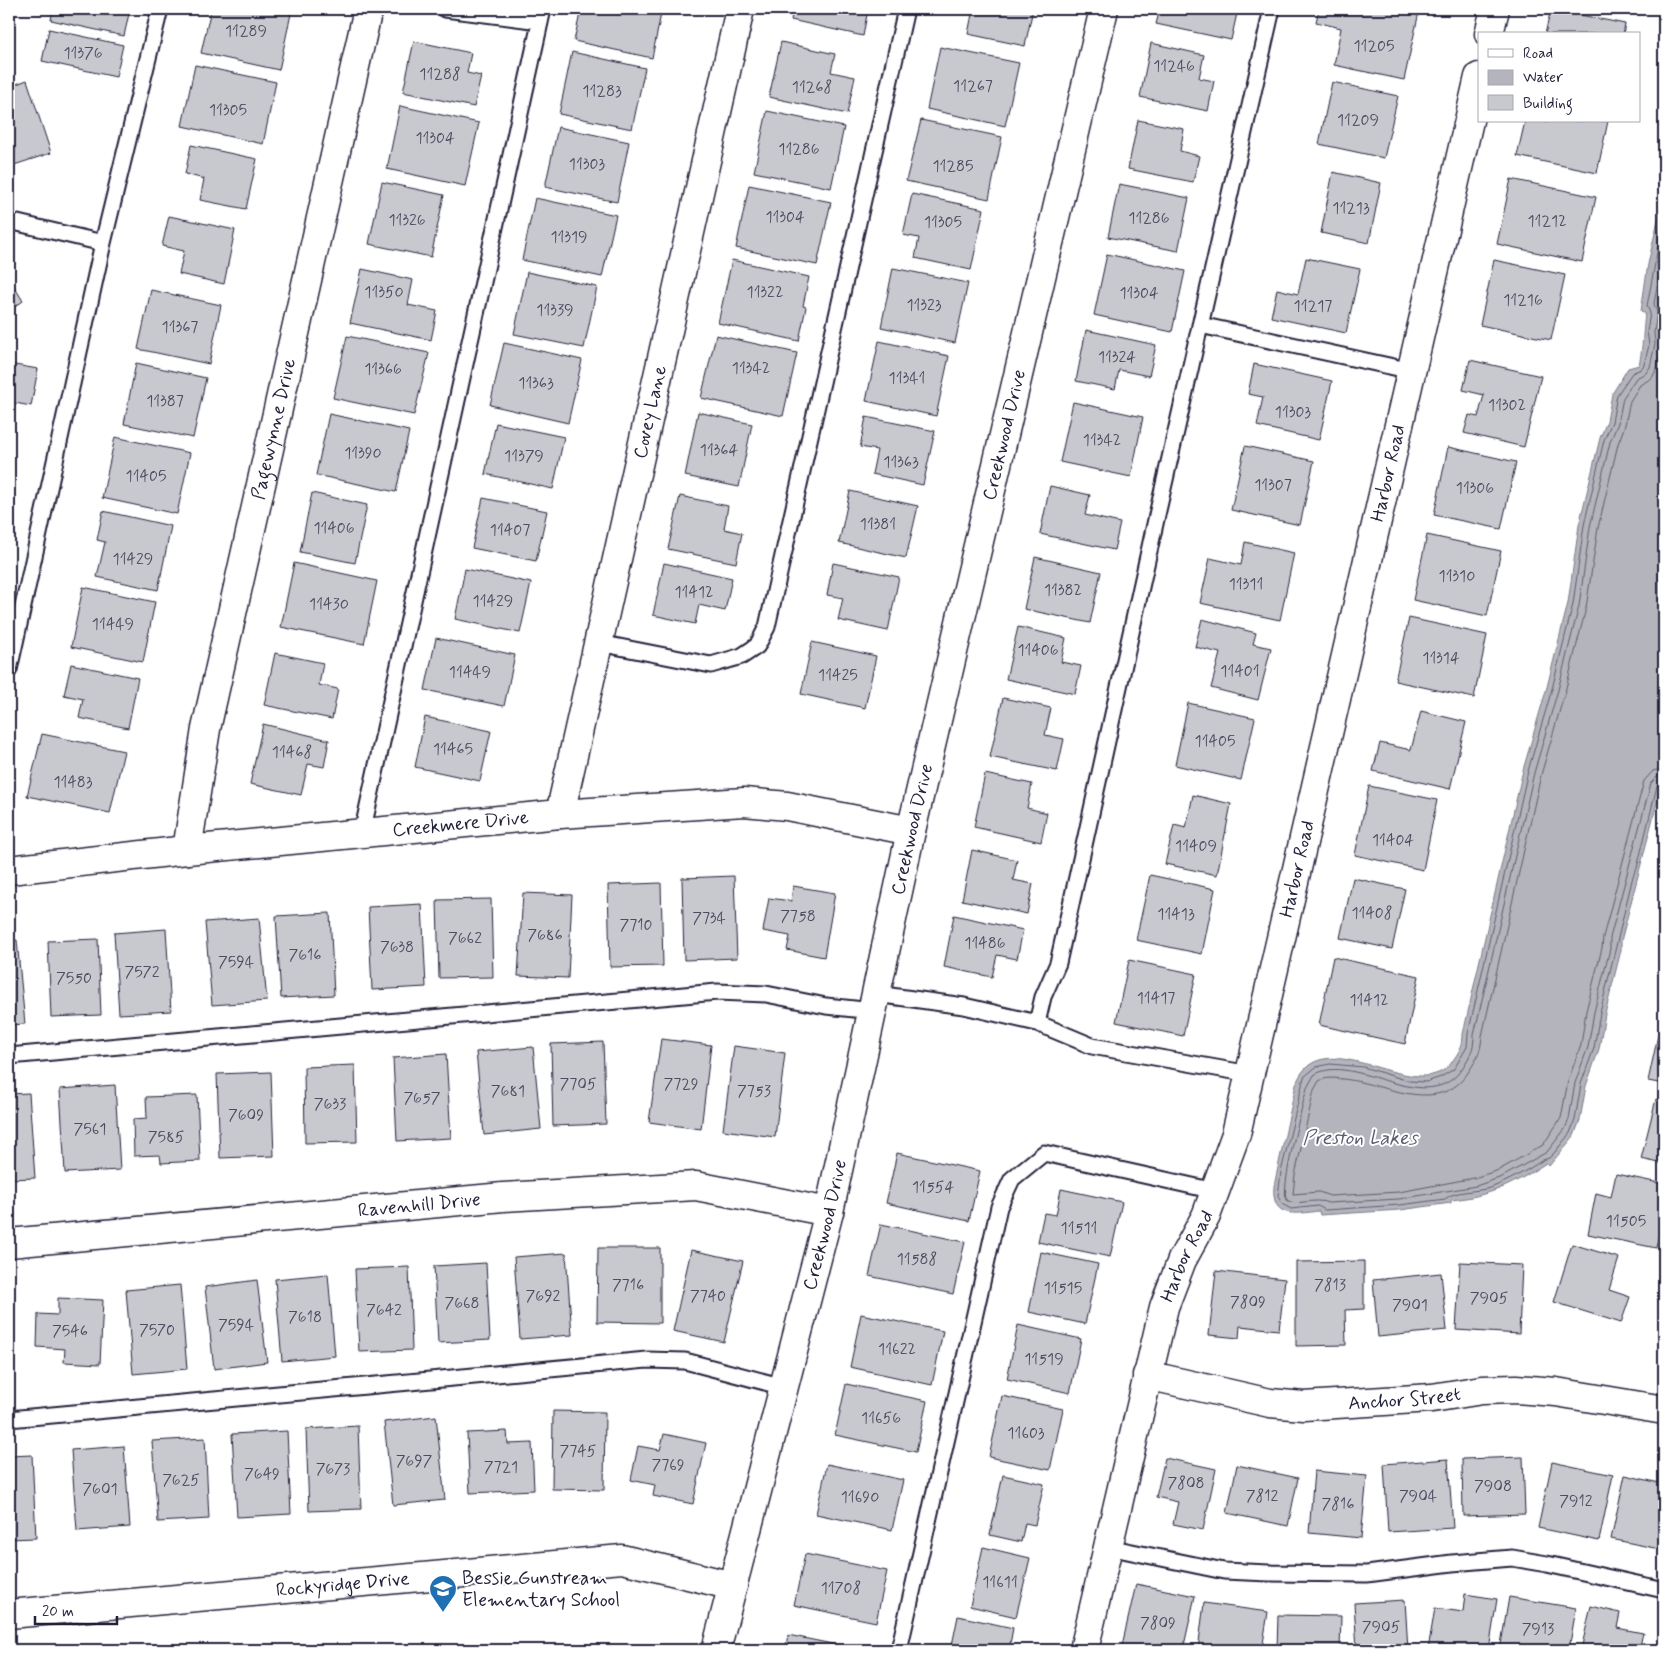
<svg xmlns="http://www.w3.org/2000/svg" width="1673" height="1659" viewBox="0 0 1673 1659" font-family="Mynerve,sans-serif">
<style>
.water{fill:#b4b4bc;stroke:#7a7a88}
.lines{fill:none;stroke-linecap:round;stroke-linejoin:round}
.shore{stroke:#5c5c6f;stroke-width:1}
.building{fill:#c8c8cf;stroke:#22223b}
.lane-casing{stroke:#22223b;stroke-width:19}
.street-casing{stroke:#22223b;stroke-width:31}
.lane{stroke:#fff;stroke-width:15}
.street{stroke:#fff;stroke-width:28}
.labels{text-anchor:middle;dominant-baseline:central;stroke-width:4;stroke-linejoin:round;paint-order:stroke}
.number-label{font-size:16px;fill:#4c4c60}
.street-label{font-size:19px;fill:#22223b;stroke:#fff}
.poi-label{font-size:19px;fill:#22223b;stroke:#fff;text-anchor:start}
.water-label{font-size:20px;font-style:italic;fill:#5c5c6f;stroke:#fff}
</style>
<rect width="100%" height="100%" fill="#fff"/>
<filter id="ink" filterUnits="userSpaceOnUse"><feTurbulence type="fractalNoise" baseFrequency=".02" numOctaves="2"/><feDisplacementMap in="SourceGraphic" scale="10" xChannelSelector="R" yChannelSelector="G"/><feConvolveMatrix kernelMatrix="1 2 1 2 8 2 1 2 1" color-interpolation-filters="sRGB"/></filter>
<g filter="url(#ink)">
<path class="water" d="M1662,202h2v574l-43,165v9l-16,64 -6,35 -13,37 -6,34 -6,16 -25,30 -3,-3c-33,22 -56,33 -95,37v3l-51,7 -80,5 -1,-4c-24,3 -48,8 -45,-25l22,-102c26,-69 125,29 158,-25 6,-9 9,-14 9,-25l60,-264 24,-83 21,-84 11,-78 21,-87 7,-17 5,-27 16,-26 11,-3c4,-18 4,-35 6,-52l-4,-2 7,-47z"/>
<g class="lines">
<path class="shore" d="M1664,216l-17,90 3,7 -3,18 2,14 -5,20 -3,4 -9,4 -15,22 -5,27 -8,18 -20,85 -11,79 -21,85 -24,82 -60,263 -1,13 -13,22 -13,8 -15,5 -17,-1 -46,-14 -33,-3 -14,3 -12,10 -23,95 -3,24 4,8 9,5 27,-3 7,4 75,-5 45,-6c10,-9 32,-7 45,-11 19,-7 36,-17 53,-28l6,-2 6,-6 15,-19 5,-13 6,-36 13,-36 6,-35 33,-137 4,-8 20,-82 7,-4
M1664,244l-10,60 3,8 -3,20 1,12 -5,23 -4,6 -10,5 -13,20 -5,25 -8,19 -20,85 -11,79 -21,84 -24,83 -60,262c0,14 -4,21 -11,32 -34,54 -110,-17 -149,8l-7,13c-4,15 -28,104 -20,112 7,7 29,-3 41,3l71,-4 77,-13 26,-9 45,-25 18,-23 4,-10 6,-36 13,-36 6,-35 16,-63v-11l41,-155 6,-6 7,-2
M1664,284l-3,18 3,11 -3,19 1,14 -5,22 -5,10 -12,7 -10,16 -5,24 -7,19 -20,84 -12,80 -21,84 -24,83 -59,261c-1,15 -5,23 -13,35 -29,47 -87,11 -127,8 -8,-1 -16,-2 -23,2l-5,9 -19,85 -2,19 26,-2 11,4 69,-4 75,-14 25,-8 44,-25 18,-27 7,-37 13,-36 5,-34 16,-63 1,-11 41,-156 9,-10 11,-3"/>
</g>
<path class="building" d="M53,9h77l-6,27 -73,-16z
M211,9h81l-13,61 -78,-17z
M581,9h81l-10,49 -78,-17z
M793,9h75l-5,27 -72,-16z
M973,9h60l-8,37 -57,-12z
M1160,9h84v2l-6,-2 -7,31 -75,-16z
M1319,9h83l17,3 -15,68 -70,-15 7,-37 -25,-6z
M1551,9l74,15 -2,10h-78z
M49,29l74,16 -7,32 -74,-16z
M414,41l57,12 -4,20 14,3 -7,31 -71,-15z
M781,42l54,12 -4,18 24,5 -8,37 -78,-17z
M1151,43l53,12 -5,23 15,3 -6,30 -68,-14z
M940,47l79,16 -14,63 -78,-17z
M572,52l73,16 -13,61 -73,-15z
M195,65l81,17 -13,62 -81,-18z
M27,80l24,73 -37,12 -5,-16v-62z
M1332,82l66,14 -14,62 -65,-14z
M400,106l79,17 -14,63 -78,-17z
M767,111l77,16 -13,61 -77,-16z
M921,120l81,17 -13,62 -83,-18z
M1138,120l46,9 -4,22 19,5 -6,26 -65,-13z
M1525,121h83l-11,52 -80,-17z
M558,127l71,15 -12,60 -72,-15z
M191,145l66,14 -11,50 -46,-9 4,-21 -19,-5z
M9,149l5,16 -5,2z
M1333,172l48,11 -12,60 -48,-10z
M1511,179l85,18 -14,65 -85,-18z
M382,182l62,13 -13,62 -62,-13z
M1119,184l70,14 -11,53 -70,-14z
M749,185l82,17 -14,63 -81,-17z
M912,194l72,15 -13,61 -56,-12 4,-20 -16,-3z
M535,198l81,17 -14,62 -80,-17z
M169,216l66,14 -11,54 -45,-10 5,-23 -22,-5z
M1107,254l78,17 -13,61 -78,-17z
M1306,258l54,11 -14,64 -75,-16 6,-28 21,5z
M732,260l77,17 -6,29 3,1 -7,34 -81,-18z
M1494,260l71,15 -14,65 -71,-15z
M893,268l75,15 -13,60 -74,-16z
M362,269l51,11 -5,25 29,6 -6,29 -81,-17z
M527,272l70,15 -13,61 -70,-14z
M9,278l14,23 -14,10z
M151,290l70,15 -12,59 -71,-15z
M1086,330l70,15 -7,31 -30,-6 -4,19 -39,-8z
M716,335l81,18 -14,63 -82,-18z
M347,336l82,17 -15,62 -81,-17z
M879,341l70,15 -13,60 -70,-15z
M504,343l78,17 -14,63 -78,-18z
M1470,360l71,16 -17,71 -60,-14 5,-18 9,2 6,-22 -21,-5z
M136,363l70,15 -13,60 -69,-14z
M9,364l29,5 -7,37 -16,-3 -5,25z
M1254,364l78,17 -13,59 -62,-14 6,-29 -15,-3z
M1073,402l70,15 -12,60 -71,-15z
M698,412l54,12 -13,63 -54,-11z
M329,414l80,17 -13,61 -80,-17z
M866,417l69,14 -12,54 -51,-11 5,-24 -17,-3z
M496,423l68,14 -11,52 -68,-15z
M115,437l75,16 -13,61 -75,-16z
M1245,446l69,15 -14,64 -69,-15z
M1448,447l68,15 -15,67 -67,-14z
M1050,486l40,9 -5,20 35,8 -6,27 -74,-16z
M850,491l68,15 -12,52 -67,-15z
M312,493l55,12 -12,58 -55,-11z
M680,496l48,10 -4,23 18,4 -6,30 -68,-14z
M483,498l64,13 -11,50 -64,-13z
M103,511l68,15 -13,64 -61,-13 8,-35 -8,-2z
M1427,535l74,16 -14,65 -74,-16z
M1245,542l49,11 -14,67 -80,-17 10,-45 31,7z
M1035,557l66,15 -11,51 -66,-14z
M294,563l83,18 -13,63 -83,-17z
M664,563l68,15 -7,33 -26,-6 -4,19 -42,-9z
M833,563l66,14 -11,54 -50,-11 5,-22 -16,-3z
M465,569l66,14 -11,50 -65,-14z
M83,587l72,15 -12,60 -72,-15z
M1409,618l78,17 -13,63 -79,-17z
M1202,619l54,14 -3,11 18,4 -13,52 -47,-12 9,-35 -25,-6z
M1018,627l48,11 -5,24 20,4 -6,28 -69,-15z
M436,638l79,17 -11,51 -79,-16z
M812,642l64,14 -11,52 -64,-14z
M275,653l48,10 -4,22 19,4 -6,30 -68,-14z
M71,664l67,14 -10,50 -49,-10 4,-19 -19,-4z
M1003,698l48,10 -6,27 19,4 -7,32 -67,-14z
M1188,703l67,15 -14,62 -66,-15z
M1421,711l45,11 -16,67 -77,-18 7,-28 31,7z
M425,717l66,14 -11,50 -65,-14z
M263,724l66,16 -5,27 -16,-3 -7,31 -51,-11z
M42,734l82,17 -14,62 -83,-17z
M985,774l47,10 -5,24 20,5 -6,29 -67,-15z
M1369,786l68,14 -14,70 -68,-15z
M1193,795l38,9 -14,71 -52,-11 9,-39 12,3z
M972,850l45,10 -4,20 20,4 -6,30 -65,-14z
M1150,875l65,14 -13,65 -66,-14z
M734,876l3,82 -53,2 -2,-82z
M1353,878l52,11 -13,60 -52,-11z
M661,883l2,83 -53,1 -2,-82z
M793,886l42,7 -11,64 -37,-7 3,-14 -27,-5 6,-33 22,3z
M523,893l49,2 -4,83 -50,-2z
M491,899l2,78 -54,1 -2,-78z
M422,904l4,83 -54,3 -4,-83z
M330,913l4,82 -53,3 -5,-82z
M954,915l69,15 -6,29 -20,-4 -5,22 -48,-10z
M259,918l8,83 -55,4 -7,-83z
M166,929l5,82 -52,3 -5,-81z
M98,939l3,76 -50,2 -3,-76z
M17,940l8,84 -16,1v-84z
M1333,957l86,19 -14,68 -86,-19z
M1129,960l67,14 -13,62 -67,-14z
M1662,1017h2v67l-16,-3z
M661,1039l50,6 -10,84 -52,-7z
M603,1042l3,82 -53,2 -2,-82z
M734,1046l51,7 -10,84 -52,-7z
M533,1047l8,82 -57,6 -8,-83z
M446,1054l5,84 -54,3 -4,-83z
M355,1065l2,77 -52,1 -1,-76z
M271,1072l3,84 -54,2 -3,-84z
M115,1085l5,85 -55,3 -5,-84z
M29,1093l6,85 -26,1v-85z
M197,1095l3,66 -39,2 -1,-8 -26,1 -1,-37 14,-1 -1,-21z
M1656,1099l8,2v63l-23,-5z
M897,1153l83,18 -11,50 -83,-18z
M1616,1174l48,10v23l-8,41 -68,-14 8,-41 15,4z
M1061,1189l61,13 -12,55 -72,-15 6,-29 12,2z
M881,1224l84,18 -12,52 -84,-18z
M1572,1244l47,14 -10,32 21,7 -9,26 -67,-21z
M598,1248h62v75l-63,-1z
M691,1250l52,11 -19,81 -51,-11z
M1041,1252l57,12 -13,60 -56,-12z
M566,1253l6,82 -52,4 -6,-82z
M1364,1261v48l-19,1 1,35 -50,1v-84z
M1460,1262l62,3 -3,69 -63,-4z
M486,1263l4,77 -52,3 -4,-77z
M409,1267l3,83 -53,2 -4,-83z
M1216,1271l69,8 -6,51 -39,-4 -1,12 -30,-3z
M1441,1273l6,57 -69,7 -5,-57z
M328,1274l7,82 -53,5 -7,-82z
M257,1280l10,82 -53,7 -9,-82z
M180,1285l7,84 -54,5 -7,-84z
M58,1298l45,2 -3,64 -36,-2 1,-13 -28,-2 1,-33 20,1z
M861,1314l82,17 -11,54 -82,-18z
M1018,1325l63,14 -11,54 -63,-14z
M846,1384l81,17 -11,51 -81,-17z
M1002,1396l61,13 -13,61 -61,-13z
M553,1411l52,1 -1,78 -52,-1z
M436,1416l9,84 -52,5 -9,-83z
M358,1426l3,83 -52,2 -3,-82z
M287,1431l4,83 -54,3 -5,-83z
M507,1431l1,13 24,-1 2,47 -64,3 -3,-60z
M664,1434l42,9 -13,61 -40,-8 2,-11 -24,-5 7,-34 22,4z
M205,1438l4,81 -51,3 -6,-81z
M124,1446l6,81 -53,4 -6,-81z
M32,1455l4,83 -27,1v-83z
M1523,1457l2,57 -62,2 -1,-57z
M1165,1458l51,11 -13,61 -30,-6 5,-22 -22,-5z
M1448,1459l5,69 -65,4 -4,-68z
M1552,1462l61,13 -14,66 -61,-13z
M827,1464l76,16 -11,50 -76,-16z
M1237,1465l61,13 -10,48 -61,-13z
M1314,1471l53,5 -6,62 -52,-5z
M1003,1475l41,9 -9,41 -10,-2 -4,19 -31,-7z
M1625,1475l39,9v66l-53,-11z
M983,1547l47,11 -14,59 -46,-11z
M805,1554l82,17 -11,51 -82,-17z
M1136,1584l59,12 -12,54h-62z
M1465,1594l32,5 -8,51h-61l7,-42 28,4z
M1509,1597l67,11 -7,42h-69z
M1405,1600l3,50h-51l-3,-47z
M1204,1603l64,9 -6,38h-64z
M1591,1606l29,7 -3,15 26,5 -4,17h-58z
M1278,1615l63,1 -1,34h-63z
M958,1616l55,12 -4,22h-58z
M788,1635l74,15h-77z"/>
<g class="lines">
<defs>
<path id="lane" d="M445,9l95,12
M9,221l94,22
M1200,325l212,46
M599,643l112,22 31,-9 15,-10 10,-19 139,-618
M9,670l94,-427 57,-234
M362,833l181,-824
M876,994l88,12 73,17 6,-26 15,-34 99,-448 115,-506
M1037,1023l55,23 158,28
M9,1056l708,-64 49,2 60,12 47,5
M9,1419l638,-59 38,1 99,26
M1108,1547l116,24 45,2 98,1 85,-11 60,-5 35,6 117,26
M899,1650l100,-443 13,-28 32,-26 171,38"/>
<g id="street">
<path d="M1489,34l6,-25"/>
<path id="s1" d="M560,814l180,-805"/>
<path id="s2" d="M187,850l19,-121 162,-720"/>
<path id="s3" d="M9,870l178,-20 373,-36 184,-12 43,4 124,25"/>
<path id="s4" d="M9,1243l494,-46 193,-11 133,26"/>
<path id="s5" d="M1147,1375l123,28 34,3 128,-8 50,-8 34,-1 40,3 108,18"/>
<path id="s6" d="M9,1614l613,-55 111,27"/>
<path id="s7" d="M716,1650l113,-438 82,-381 193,-822"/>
<path id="s8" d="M1084,1650l80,-343 18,-47 24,-44 30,-82 243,-1057"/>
</g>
</defs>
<use href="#lane" class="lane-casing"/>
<use href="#street" class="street-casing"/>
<use href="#lane" class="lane"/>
<use href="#street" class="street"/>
</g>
</g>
<defs>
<symbol id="school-pin" viewBox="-11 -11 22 30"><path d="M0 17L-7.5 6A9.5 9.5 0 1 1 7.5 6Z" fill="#1f6fb2" stroke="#fff"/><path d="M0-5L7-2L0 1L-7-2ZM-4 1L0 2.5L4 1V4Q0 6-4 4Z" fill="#fff"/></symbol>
</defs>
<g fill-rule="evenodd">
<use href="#school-pin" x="427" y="1573" width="32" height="43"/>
</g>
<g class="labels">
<g class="number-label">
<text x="246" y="31">11289</text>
<text x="1374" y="46">11205</text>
<text x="83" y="53">11376</text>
<text x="1174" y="66">11246</text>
<text x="440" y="74">11288</text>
<text x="973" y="86">11267</text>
<text x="812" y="87">11268</text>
<text x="602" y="91">11283</text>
<text x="228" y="110">11305</text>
<text x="1358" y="120">11209</text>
<text x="435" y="138">11304</text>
<text x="799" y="149">11286</text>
<text x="587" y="164">11303</text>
<text x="953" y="166">11285</text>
<text x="1351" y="208">11213</text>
<text x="785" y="217">11304</text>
<text x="1149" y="218">11286</text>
<text x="407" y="220">11326</text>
<text x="1547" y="221">11212</text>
<text x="943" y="222">11305</text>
<text x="569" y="237">11319</text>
<text x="384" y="292">11350</text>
<text x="765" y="292">11322</text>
<text x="1139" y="293">11304</text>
<text x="1523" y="300">11216</text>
<text x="924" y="305">11323</text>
<text x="1313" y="306">11217</text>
<text x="555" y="310">11339</text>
<text x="180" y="327">11367</text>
<text x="1117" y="357">11324</text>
<text x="751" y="368">11342</text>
<text x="383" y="369">11366</text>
<text x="907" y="378">11341</text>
<text x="536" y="383">11363</text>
<text x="165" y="401">11387</text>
<text x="1507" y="405">11302</text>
<text x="1293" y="412">11303</text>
<text x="1102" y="440">11342</text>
<text x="719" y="450">11364</text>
<text x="363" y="453">11390</text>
<text x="524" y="456">11379</text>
<text x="901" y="462">11363</text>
<text x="146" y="476">11405</text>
<text x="1273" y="485">11307</text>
<text x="1475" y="488">11306</text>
<text x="878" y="524">11381</text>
<text x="334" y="528">11406</text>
<text x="510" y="530">11407</text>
<text x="133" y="559">11429</text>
<text x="1457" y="576">11310</text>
<text x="1246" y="584">11311</text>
<text x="1063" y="590">11382</text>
<text x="694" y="592">11412</text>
<text x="493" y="601">11429</text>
<text x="329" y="604">11430</text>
<text x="113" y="624">11449</text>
<text x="1038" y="650">11406</text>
<text x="1441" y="658">11314</text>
<text x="1240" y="671">11401</text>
<text x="470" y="672">11449</text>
<text x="838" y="675">11425</text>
<text x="1215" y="741">11405</text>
<text x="453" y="749">11465</text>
<text x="292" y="752">11468</text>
<text x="73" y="782">11483</text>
<text x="1393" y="840">11404</text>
<text x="1196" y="846">11409</text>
<text x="1372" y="913">11408</text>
<text x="1176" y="914">11413</text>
<text x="798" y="916">7758</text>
<text x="709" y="918">7734</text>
<text x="636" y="925">7710</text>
<text x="545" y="935">7686</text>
<text x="465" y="938">7662</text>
<text x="985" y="943">11486</text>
<text x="397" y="947">7638</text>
<text x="305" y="955">7616</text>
<text x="236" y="962">7594</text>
<text x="142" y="972">7572</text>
<text x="74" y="978">7550</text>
<text x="1156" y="998">11417</text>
<text x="1369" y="1000">11412</text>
<text x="578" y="1084">7705</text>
<text x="681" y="1084">7729</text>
<text x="508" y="1091">7681</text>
<text x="754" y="1091">7753</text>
<text x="422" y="1098">7657</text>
<text x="330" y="1104">7633</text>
<text x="246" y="1115">7609</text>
<text x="90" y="1129">7561</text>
<text x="166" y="1137">7585</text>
<text x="933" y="1187">11554</text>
<text x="1626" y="1221">11505</text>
<text x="1079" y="1228">11511</text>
<text x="917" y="1259">11588</text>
<text x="628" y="1285">7716</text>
<text x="1330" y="1285">7813</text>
<text x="1063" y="1288">11515</text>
<text x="543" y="1296">7692</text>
<text x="708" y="1296">7740</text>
<text x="1489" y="1298">7905</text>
<text x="1248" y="1302">7809</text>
<text x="462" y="1303">7668</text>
<text x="1410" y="1305">7901</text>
<text x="384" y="1310">7642</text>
<text x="305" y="1317">7618</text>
<text x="236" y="1325">7594</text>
<text x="157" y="1330">7570</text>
<text x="70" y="1331">7546</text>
<text x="897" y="1349">11622</text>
<text x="1044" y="1359">11519</text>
<text x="881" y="1418">11656</text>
<text x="1026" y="1433">11603</text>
<text x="578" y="1451">7745</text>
<text x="414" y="1461">7697</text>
<text x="668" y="1465">7769</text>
<text x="501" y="1467">7721</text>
<text x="333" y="1469">7673</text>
<text x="262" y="1474">7649</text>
<text x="181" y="1480">7625</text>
<text x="1186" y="1483">7808</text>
<text x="1493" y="1486">7908</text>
<text x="100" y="1489">7601</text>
<text x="1262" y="1496">7812</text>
<text x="1418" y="1496">7904</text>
<text x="860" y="1497">11690</text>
<text x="1576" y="1501">7912</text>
<text x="1338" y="1504">7816</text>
<text x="1000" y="1582">11611</text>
<text x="841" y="1588">11708</text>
<text x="1158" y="1623">7809</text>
<text x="1381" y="1627">7905</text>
<text x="1538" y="1629">7913</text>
</g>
<g class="street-label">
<text stroke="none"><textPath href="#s1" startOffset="412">Covey Lane</textPath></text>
<text stroke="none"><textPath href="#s2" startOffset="430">Pagewynne Drive</textPath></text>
<text stroke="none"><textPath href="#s7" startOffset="1249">Creekwood Drive</textPath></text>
<text stroke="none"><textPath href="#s8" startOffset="1218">Harbor Road</textPath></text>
<text stroke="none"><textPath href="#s3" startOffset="454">Creekmere Drive</textPath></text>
<text stroke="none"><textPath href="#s7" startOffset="844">Creekwood Drive</textPath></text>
<text stroke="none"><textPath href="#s8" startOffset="812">Harbor Road</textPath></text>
<text stroke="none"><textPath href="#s4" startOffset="412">Ravenhill Drive</textPath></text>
<text stroke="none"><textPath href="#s7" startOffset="439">Creekwood Drive</textPath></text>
<text stroke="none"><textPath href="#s8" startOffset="408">Harbor Road</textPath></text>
<text stroke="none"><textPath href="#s5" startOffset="261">Anchor Street</textPath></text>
<text stroke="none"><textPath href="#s6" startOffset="335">Rockyridge Drive</textPath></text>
</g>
<g class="poi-label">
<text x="462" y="1578">Bessie Gunstream<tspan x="462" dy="22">Elementary School</tspan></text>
</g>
<g class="water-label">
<text x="1360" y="1138">Preston Lakes</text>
</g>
</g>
<rect width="1673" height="1659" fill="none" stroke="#fff" stroke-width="30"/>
<rect x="15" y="15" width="1643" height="1629" fill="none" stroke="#22223b" stroke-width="2" filter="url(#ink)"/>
<rect x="1478" y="32" width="162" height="90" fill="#ffffff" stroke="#a7a7b1"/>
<rect x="1488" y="49" width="25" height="8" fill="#ffffff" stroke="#a7a7b1"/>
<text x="1523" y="58" font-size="15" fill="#22223b">Road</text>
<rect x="1488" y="70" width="25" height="15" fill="#b4b4bc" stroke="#a7a7b1"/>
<text x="1523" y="82" font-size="15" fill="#22223b">Water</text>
<rect x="1488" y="95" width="25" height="15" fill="#c8c8cf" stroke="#a7a7b1"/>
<text x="1523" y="108" font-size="15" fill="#22223b">Building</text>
<path d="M35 1616v8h82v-8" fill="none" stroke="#22223b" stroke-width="2.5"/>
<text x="42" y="1616" font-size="15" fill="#22223b" stroke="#ffffff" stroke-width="4" paint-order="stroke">20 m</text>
</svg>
